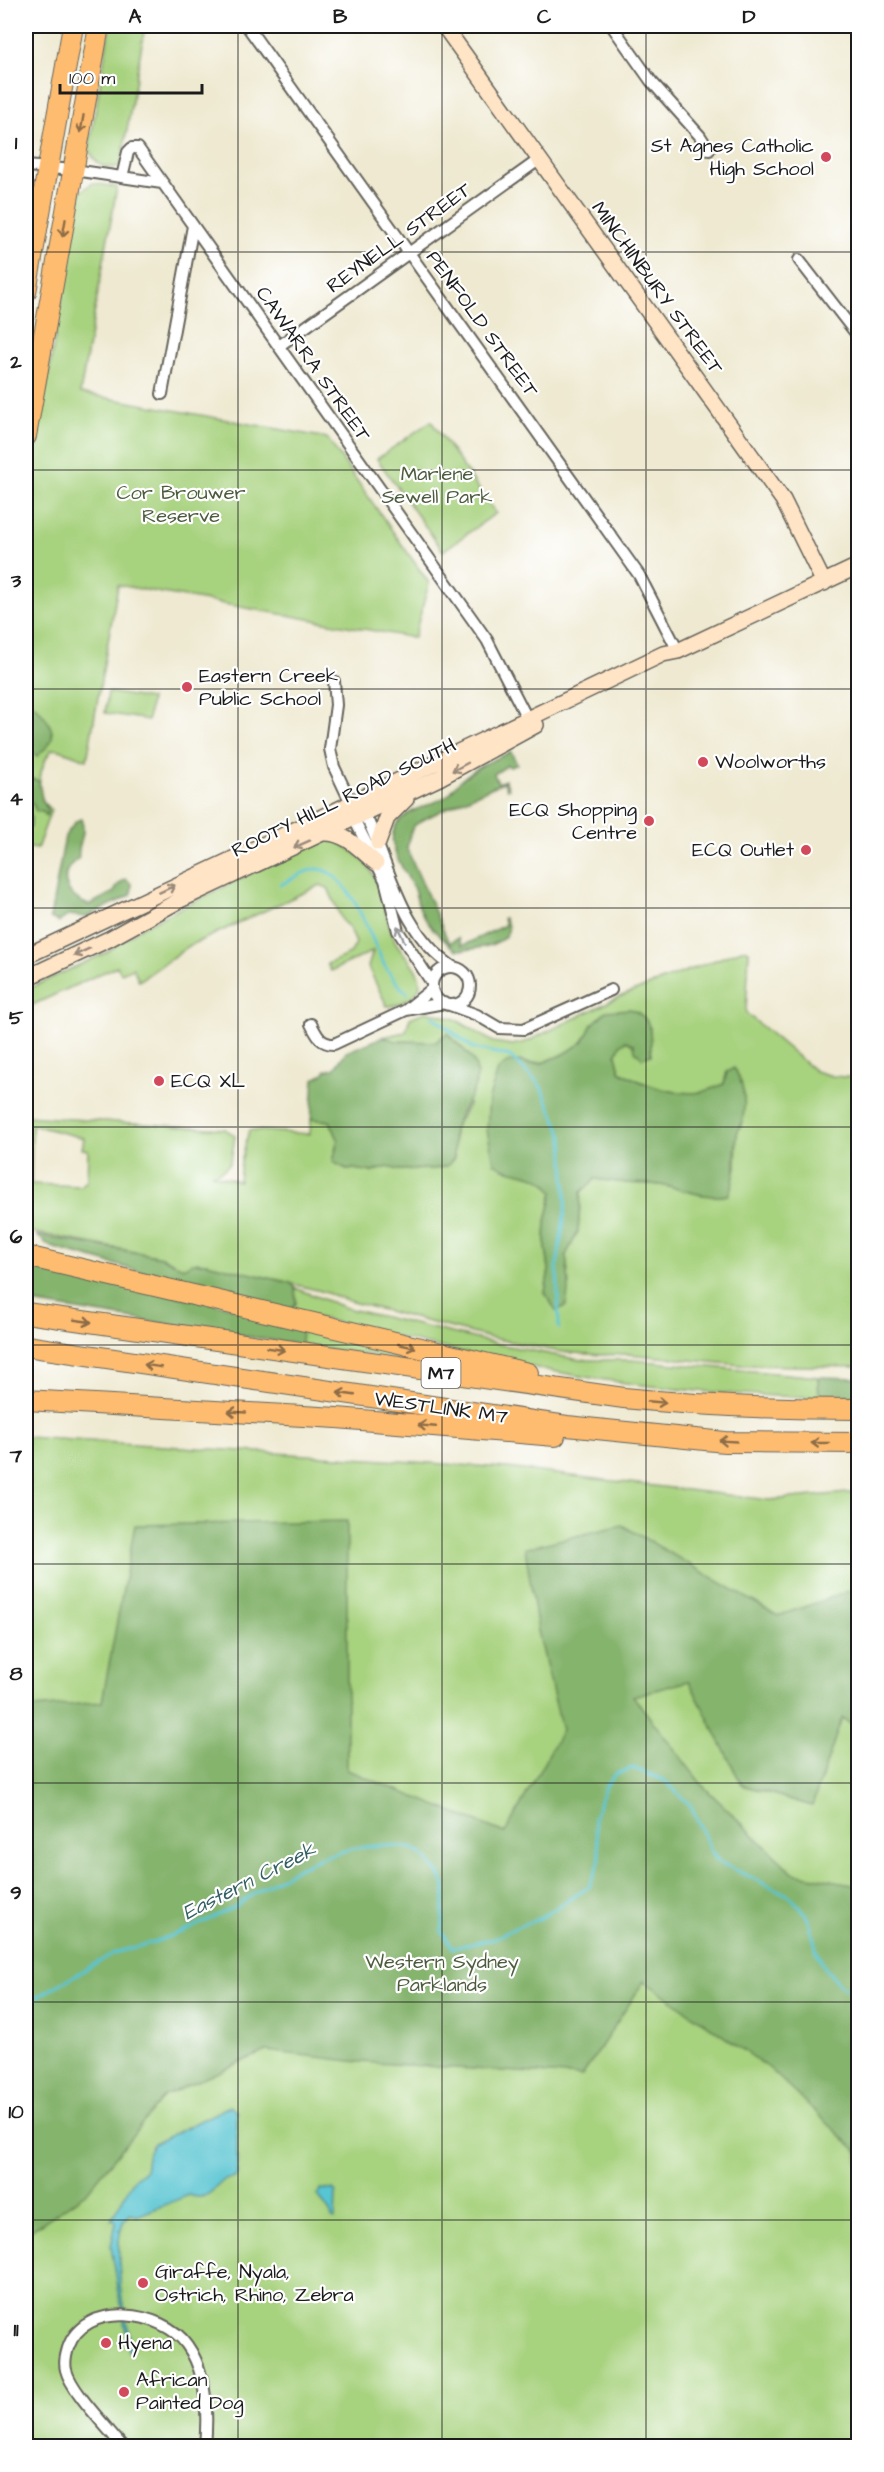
<svg xmlns="http://www.w3.org/2000/svg" width="884" height="2472" viewBox="0 0 884 2472" font-family="'Architects Daughter',sans-serif">
<style>
.green{fill:#a7d27e;stroke:#62774d;stroke-width:1.5;fill-rule:evenodd}
.forest{fill:#85b46d;stroke:#506844;stroke-width:1.5}
.water{fill:#59c5d2;stroke:#3a7077;stroke-width:1.5}
.lines{fill:none;stroke-linecap:round;stroke-linejoin:round}
.stream{stroke:#59c5d2;stroke-width:3}
.street-casing{stroke:#66645b;stroke-width:14}
.secondary-casing{stroke:#66645b;stroke-width:18}
.highway-casing{stroke:#66645b;stroke-width:22}
.street{stroke:#fff;stroke-width:10}
.secondary{stroke:#ffe4c6;stroke-width:15}
.highway{stroke:#febc70;stroke-width:20}
.oneway{stroke:#8d6c46}
.oneway2{stroke:#998a7a}
.oneway3{stroke:#999}
.grid{fill:none;stroke:#1c1c1c;stroke-width:1.5;stroke-opacity:0.55}
.poi-dot{fill:#d1495b;stroke:#fff;stroke-width:2}
.labels{text-anchor:middle;dominant-baseline:central;stroke-width:4.5;stroke-linejoin:round;paint-order:stroke}
.shield{fill:#fff;stroke:#606060;stroke-width:1.5}
.shield-label{font-size:18px;font-weight:bold;fill:#1c1c1c}
.poi-label{font-size:20px;fill:#1c1c1c;stroke:#fff;text-anchor:start}
.street-label{font-size:20px;fill:#1c1c1c;stroke:#fff}
.park-label{font-size:20px;fill:#4d5c3e;stroke:#fff}
.water-label{font-size:21px;font-style:italic;fill:#346065;stroke:#fff}
.neatline{fill:none;stroke:#1c1c1c;stroke-width:2}
.grid-label{font-size:20px;text-anchor:middle;font-weight:bold;fill:#1c1c1c}
</style>
<rect width="100%" height="100%" fill="#fff"/>
<filter id="ink" filterUnits="userSpaceOnUse"><feTurbulence type="fractalNoise" baseFrequency=".0167" numOctaves="2"/><feDisplacementMap in="SourceGraphic" scale="12" xChannelSelector="R" yChannelSelector="G"/><feConvolveMatrix kernelMatrix="1 2 1 2 8 2 1 2 1" color-interpolation-filters="sRGB"/></filter>
<filter id="wash" filterUnits="userSpaceOnUse"><feTurbulence type="fractalNoise" baseFrequency=".008" numOctaves="4" result="noise"/><feDisplacementMap in="SourceGraphic" scale="24" xChannelSelector="R" yChannelSelector="G"/><feGaussianBlur stdDeviation="1.35" result="paint"/><feColorMatrix in="noise" values="0 0 0 0 0 0 0 0 0 0 0 0 0 0 0 0 0 1.4 0 .05"/><feComposite in="paint" operator="in"/></filter>
<g filter="url(#wash)">
<rect width="100%" height="100%" fill="#eee9d0"/>
<path class="green" d="M110,26h35l-24,139c-16,8 -28,-3 -32,-17z
M93,183l24,4 -37,206 247,45 102,145 -15,55 -296,-53 -31,175 -30,-11 -6,1c-11,17 -19,45 0,60l-14,39 -11,-2v-346l55,-310z
M431,421l65,92 -53,38 -66,-92z
M108,692l43,7 -3,21 -43,-7z
M331,838c13,7 28,16 37,28 16,23 16,51 27,75 7,13 26,28 25,44 -1,11 -23,22 -33,21l-19,-39 5,-16 -42,20 -4,-7 23,-10 6,-11 -7,-16 -6,-5 -15,-34 -8,-3 -131,61 -50,35 -6,-13 -12,5 -4,-7 -91,42v-18l81,-38 37,-26 171,-84z
M744,949l5,2 -3,62 69,58 17,5 26,2v289l-117,-2 -112,-11 -28,1 -39,-3 -71,-14 -139,-36 -31,-11 -115,-28 -9,-1 -13,6 -22,-11 -136,-26v-115l199,13 10,7c-4,22 -1,33 -24,38l28,7 2,-19 8,-32 61,4 1,-15 19,2 8,18 -3,10 13,21 6,-1 18,3 16,-5 11,3 35,-1 13,-3 7,-8v-29l14,-24v-51l-21,-21 -11,9 -41,-1 -12,-4 22,-5 5,-14 17,-7 28,8 38,23 19,3 14,-3 93,-45zM592,1024l58,3 1,28 -25,-14 -5,3 -5,11 4,16c23,14 54,25 81,21 8,-1 16,-6 23,-8l3,-12 17,21 -2,31 -5,8 -1,36 -8,27c-25,4 -44,-6 -68,-10 -11,-2 -22,-1 -33,-2 -11,-1 -22,-3 -32,-4l-14,13 -3,40 -12,23 3,29 -24,9 4,-24 -4,-28 1,-20 7,-29c-12,-19 -30,-19 -50,-23l15,-108c20,6 51,-3 65,-20 4,-4 6,-11 9,-17zM32,1125l52,13 -2,11 6,1 -1,31 -7,5 -49,-2z
M295,1288l51,20 152,36 82,16h52l186,17 1,20c-80,-1 -161,-8 -240,-21 -97,-17 -193,-42 -289,-65l6,-8z
M301,1328l139,33v4l-139,-20z
M26,1437l481,31 262,32 89,-8v954h-832z"/>
<path class="forest" d="M27,701c11,5 30,26 24,40 -3,6 -9,11 -14,15l-11,-9v-4z
M511,752l6,12 -7,3 -2,-2 -14,9 4,9 7,-3 4,8 -2,1 -3,-7c-15,7 -83,36 -90,44 -5,7 -6,15 -7,23l42,94 9,-5 4,8 43,-21 -2,-6 1,-1c2,4 6,9 4,13 -5,16 -38,19 -52,19 -13,-10 -30,-26 -36,-41 -3,-7 -4,-15 -7,-22 -14,-26 -39,-58 2,-77 10,-5 24,-8 33,-15 5,-4 7,-10 12,-14 15,-14 33,-21 51,-29z
M26,777l13,4 3,18 6,12 -2,5 -3,-4 -7,-1 -3,-7 -7,-1 5,16v8l-5,3z
M81,819c7,17 -5,24 -2,39 -24,16 -13,39 10,47l25,-13 4,-7 7,-6 7,5 -1,11 -45,22 -17,-2 -10,7 -9,-4 15,-82 11,-15z
M630,1009c24,8 20,24 21,46l-9,3 -7,-7 -1,-7 -8,-3 -5,3 -5,11 4,16c23,14 54,25 81,21 7,-1 15,-5 23,-8l3,-12 7,-4c10,15 13,36 8,54 -1,5 -5,8 -5,13 -4,23 2,39 -9,60 -25,4 -44,-6 -68,-10 -11,-2 -22,-1 -33,-2 -11,-1 -22,-3 -32,-4l-14,13 -3,40 -12,23 3,29 -3,22 -10,5 -11,-18 4,-24 -4,-28 1,-20 7,-29c-14,-23 -40,-15 -59,-29l-7,-33 2,-32 9,-28 9,-7 11,-2 11,3 13,-1 24,-10 17,-11 9,-17 14,-14z
M447,1033c8,10 23,19 28,31 9,25 -17,45 -21,66 -2,9 0,19 0,28l-7,8 -13,3 -35,1 -11,-3 -16,5 -18,-3 -6,1 -15,-8 5,-23 -8,-18 -19,-2 3,-40 8,-4 4,-5 8,-1 12,-17 37,-15 13,4 40,1z
M36,1235l126,22 21,11 9,-5h14l85,20 4,5 1,15 -6,8 -87,-25 -25,-4 -127,-35z
M26,1264l276,58 -1,23 -275,-43z
M818,1377l40,1v19h-39z
M347,1521v249l158,63 57,-103 -24,-99 -13,-83 97,-23 156,91 80,-28v141l-16,-11 -30,88 -70,-21 -53,-104 -56,15 70,90 90,87 65,12v267l-89,-84 -125,-87 -62,95 -223,-14 -93,-11 -102,45 -77,96 -61,42v-533l7,7 69,-6 33,-177z"/>
<path class="water" d="M230,2106l7,6v62l-2,4 -11,2c-11,9 -17,22 -35,15l-52,21 -7,-2c-24,14 -3,109 2,135l-3,2 -18,-105 5,-23 -2,-4 -3,1 22,-40 12,-10 2,-13 6,-13z
M320,2189l13,1 3,3 -1,26 -3,-1 -1,-4 -13,-19z"/>
<g class="lines">
<path class="stream" d="M280,885c11,-5 27,-17 39,-16 32,4 53,74 67,99 6,9 13,18 21,25
M432,1016l41,32 37,8 30,29 23,51 3,68 -9,62 2,62
M26,2013l8,-14 80,-46 40,-11 33,-12 48,-23 26,-18 39,-22 29,-12 26,-7 30,-3 27,3 12,8 15,18 6,13 -3,45 11,16 40,-9 26,-13 20,-7 50,-32 11,-27 -6,-42 11,-31 10,-13 18,-6 31,12 27,26 20,45 8,11 71,34 15,17 5,11 7,28 8,16 13,15 20,14"/>
</g>
</g>
<g filter="url(#ink)">
<g class="lines">
<defs>
<path id="street" d="M247,26l392,549 39,76
M612,26l39,55 49,55 9,14
M26,166l48,4 88,13
M122,177l6,-25 4,-4h6l349,492 43,84
M799,260l59,76
M279,346l261,-187
M162,394l31,-168
M334,681l2,24 -6,44 4,18 17,36 3,16 31,61 13,51 34,52
M360,811l9,12c23,52 34,111 84,144
M432 986a19 19 0 1 1 38 0a19 19 0 1 1-38 0Z
M450,1005l27,10 22,13 25,1 87,-39
M406,1010l26,-21
M311,1024c6,11 9,20 23,20l72,-34 38,-7
M122,2446c-14,-18 -51,-55 -56,-76 -2,-8 0,-15 2,-22 16,-48 95,-38 119,-3 20,28 21,69 18,101"/>
<path id="secondary" d="M444,26l339,474 41,83
M325,833c22,0 35,17 51,30
M378,843l9,-25 19,-19
M26,956l307,-144 330,-158 15,-3 180,-85
M26,978l83,-39 71,-39 259,-122 97,-53"/>
<path id="highway" d="M26,292l47,-266
M26,436l73,-410
M26,1256l502,117
M26,1313l598,85c78,8 156,11 234,11
M26,1346l541,80 158,16 133,1
M26,1400l311,18 218,18"/>
</defs>
<use href="#street" class="street-casing"/>
<use href="#secondary" class="secondary-casing"/>
<use href="#highway" class="highway-casing"/>
<use href="#street" class="street"/>
<use href="#secondary" class="secondary"/>
<use href="#highway" class="highway"/>
</g>
<defs><path id="oneway-shaft" d="M-6 0H5M1.5-3L5.5 0L1.5 3" fill="none" stroke-width="1.6" stroke-linecap="round" stroke-linejoin="round" transform="scale(1.5)"/></defs>
<g class="oneway">
<use href="#oneway-shaft" transform="translate(82 124) rotate(100)"/>
<use href="#oneway-shaft" transform="translate(64 228) rotate(100)"/>
<use href="#oneway-shaft" transform="translate(83 1321) rotate(8)"/>
<use href="#oneway-shaft" transform="translate(407 1346) rotate(13)"/>
<use href="#oneway-shaft" transform="translate(276 1349) rotate(8)"/>
<use href="#oneway-shaft" transform="translate(153 1366) rotate(-171)"/>
<use href="#oneway-shaft" transform="translate(346 1394) rotate(-172)"/>
<use href="#oneway-shaft" transform="translate(657 1402) rotate(5)"/>
<use href="#oneway-shaft" transform="translate(237 1412) rotate(-177)"/>
<use href="#oneway-shaft" transform="translate(427 1426) rotate(-175)"/>
<use href="#oneway-shaft" transform="translate(728 1441) rotate(-177)"/>
<use href="#oneway-shaft" transform="translate(820 1443) rotate(180)"/>
</g>
<g class="oneway2">
<use href="#oneway-shaft" transform="translate(460 767) rotate(152)"/>
<use href="#oneway-shaft" transform="translate(302 844) rotate(156)"/>
<use href="#oneway-shaft" transform="translate(167 889) rotate(-25)"/>
<use href="#oneway-shaft" transform="translate(82 952) rotate(155)"/>
</g>
<use class="oneway3" href="#oneway-shaft" transform="translate(401 934) rotate(-115)"/>
</g>
<path class="grid" d="M238,26v2420M442,26v2420M646,26v2420M26,252h832M26,470h832M26,689h832M26,908h832M26,1127h832M26,1345h832M26,1564h832M26,1783h832M26,2002h832M26,2220h832"/>
<g class="poi-dot">
<circle cx="826" cy="157" r="6"/>
<circle cx="187" cy="687" r="6"/>
<circle cx="703" cy="762" r="6"/>
<circle cx="649" cy="821" r="6"/>
<circle cx="806" cy="850" r="6"/>
<circle cx="159" cy="1081" r="6"/>
<circle cx="143" cy="2283" r="6"/>
<circle cx="106" cy="2343" r="6"/>
<circle cx="124" cy="2392" r="6"/>
</g>
<g class="labels">
<rect class="shield" x="421.5" y="1358" width="39" height="30" rx="4.5"/>
<g class="shield-label">
<text x="441" y="1373">M7</text>
</g>
<g class="poi-label">
<text x="814" y="146" text-anchor="end">St Agnes Catholic<tspan x="814" dy="23">High School</tspan></text>
<text x="199" y="676">Eastern Creek<tspan x="199" dy="23">Public School</tspan></text>
<text x="715" y="762">Woolworths</text>
<text x="637" y="810" text-anchor="end">ECQ Shopping<tspan x="637" dy="23">Centre</tspan></text>
<text x="794" y="850" text-anchor="end">ECQ Outlet</text>
<text x="171" y="1081">ECQ XL</text>
<text x="155" y="2272">Giraffe, Nyala,<tspan x="155" dy="23">Ostrich, Rhino, Zebra</tspan></text>
<text x="118" y="2343">Hyena</text>
<text x="136" y="2380">African<tspan x="136" dy="23">Painted Dog</tspan></text>
</g>
<g class="street-label">
<text transform="translate(399 238) rotate(-36)">REYNELL STREET</text>
<text transform="translate(657 288) rotate(54)">MINCHINBURY STREET</text>
<text transform="translate(482 324) rotate(54)">PENFOLD STREET</text>
<text transform="translate(313 364) rotate(55)">CAWARRA STREET</text>
<text transform="translate(344 798) rotate(-26)">ROOTY HILL ROAD SOUTH</text>
<text transform="translate(441 1408) rotate(8)">WESTLINK M7</text>
</g>
<g class="park-label">
<text x="437" y="474">Marlene<tspan x="437" dy="23">Sewell Park</tspan></text>
<text x="181" y="493">Cor Brouwer<tspan x="181" dy="23">Reserve</tspan></text>
<text x="442" y="1962">Western Sydney<tspan x="442" dy="23">Parklands</tspan></text>
</g>
<g class="water-label">
<text transform="translate(249 1881) rotate(-27)">Eastern Creek</text>
</g>
</g>
<rect width="884" height="2472" fill="none" stroke="#fff" stroke-width="66"/>
<path d="M60 84v9h142v-9" fill="none" stroke="#1c1c1c" stroke-width="3"/>
<text x="69" y="84" font-size="18" fill="#1c1c1c" stroke="#ffffff" stroke-width="4.5" paint-order="stroke">100 m</text>
<rect x="33" y="33" width="818" height="2406" class="neatline"/>
<g class="grid-label">
<text x="135" y="23">A</text>
<text x="340" y="23">B</text>
<text x="544" y="23">C</text>
<text x="749" y="23">D</text>
<text x="16" y="149">1</text>
<text x="16" y="368">2</text>
<text x="16" y="587">3</text>
<text x="16" y="805">4</text>
<text x="16" y="1024">5</text>
<text x="16" y="1243">6</text>
<text x="16" y="1462">7</text>
<text x="16" y="1680">8</text>
<text x="16" y="1899">9</text>
<text x="16" y="2118">10</text>
<text x="16" y="2336">11</text>
</g>
</svg>
